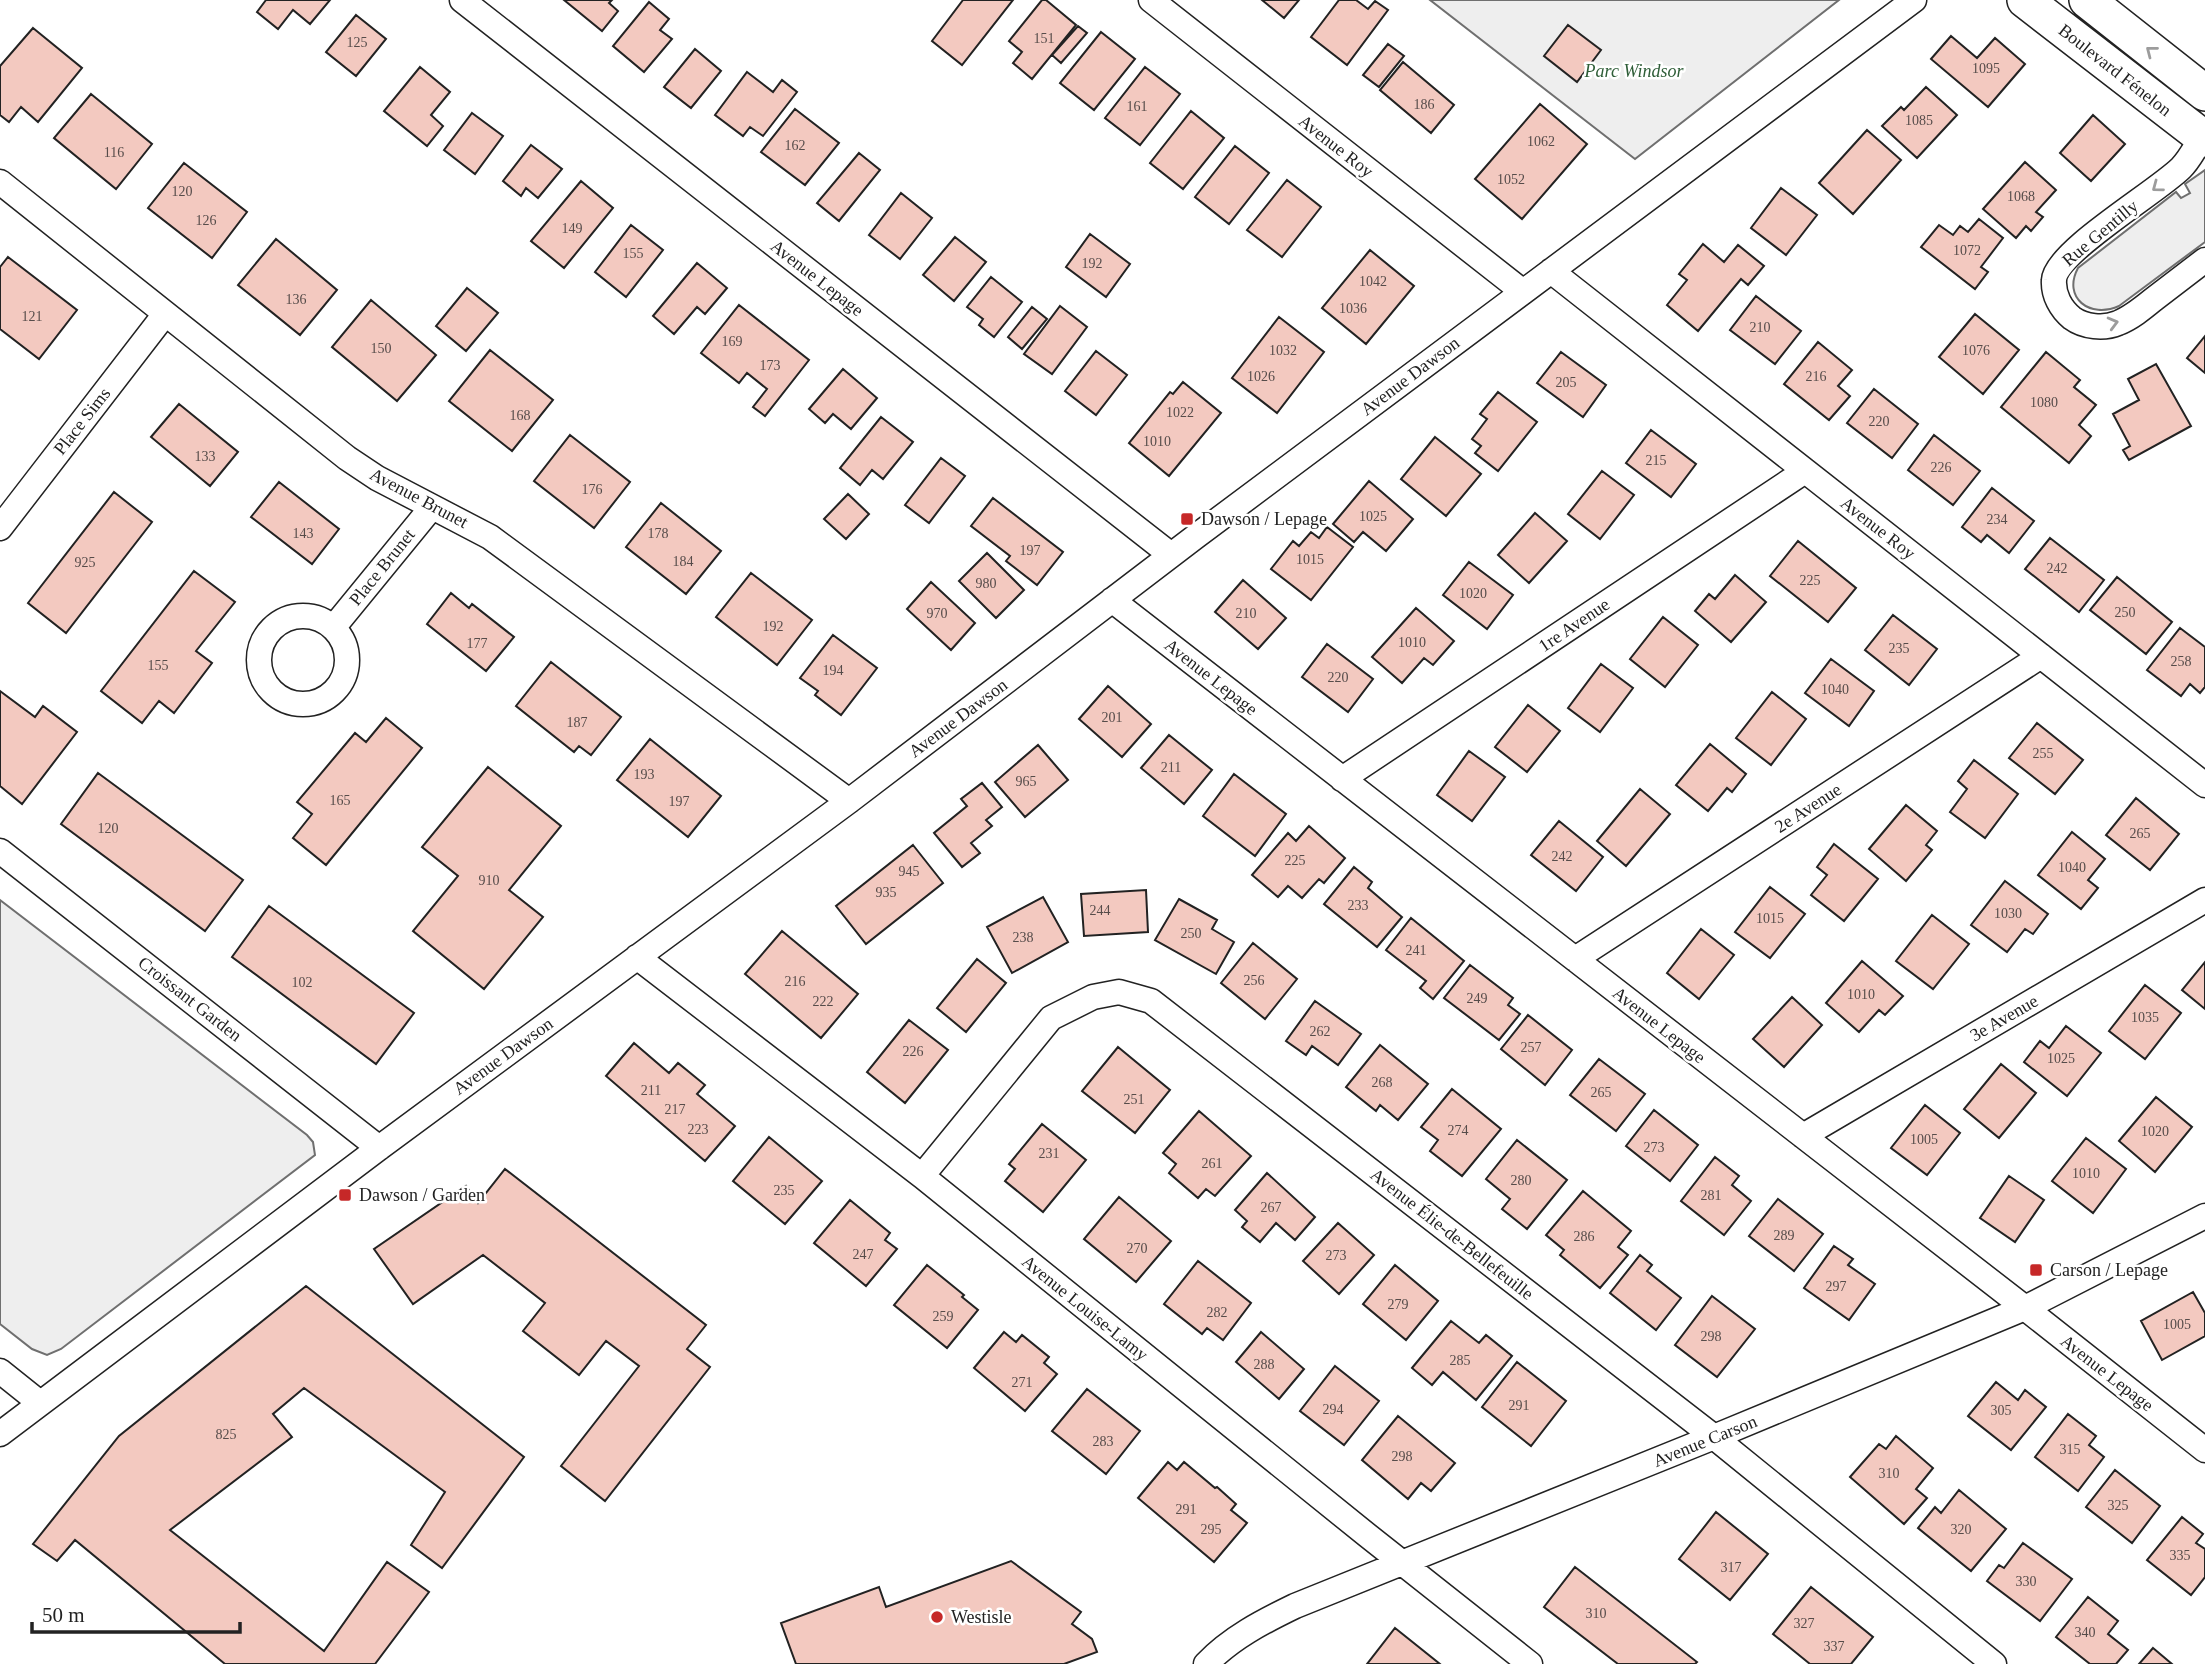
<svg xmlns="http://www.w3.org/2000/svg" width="2205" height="1664" viewBox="0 0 2205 1664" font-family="'Times New Roman',serif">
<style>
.green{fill:#eee;stroke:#6f6f6f;stroke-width:2}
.building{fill:#f3c9c0;stroke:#222;stroke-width:2}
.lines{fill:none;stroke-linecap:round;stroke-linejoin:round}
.street-casing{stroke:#222;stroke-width:27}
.secondary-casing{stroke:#222;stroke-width:38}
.street{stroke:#fff;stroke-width:24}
.secondary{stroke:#fff;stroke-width:35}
.oneway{stroke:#9c9c9c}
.poi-dot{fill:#c62828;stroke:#fff;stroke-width:2.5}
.labels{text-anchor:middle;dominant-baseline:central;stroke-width:5;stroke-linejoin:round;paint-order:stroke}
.number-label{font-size:14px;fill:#564c4a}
.street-label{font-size:18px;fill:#222;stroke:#fff}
.park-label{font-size:18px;font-style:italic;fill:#2f5e38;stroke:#fff}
.poi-label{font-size:18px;fill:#222;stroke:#fff;text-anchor:start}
</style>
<rect width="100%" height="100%" fill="#fff"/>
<path class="green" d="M1430,0h409l-204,159z
M2205,170v72l-86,64c-29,13 -57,-8 -41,-38l98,-76 5,6 9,-5 -5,-9z
M0,900l307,235 6,7 2,13 -254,194 -14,6 -15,-6 -32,-25z"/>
<path class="building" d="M266,0h64l-20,24 -17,-14 -15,19 -21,-17z
M564,0h48l-3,3 9,8 -16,20z
M963,0h50l-51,65 -30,-24z
M1042,0h4l30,25 -44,54 -19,-16 9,-11 -13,-11z
M1262,0h37l-15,18z
M1339,0h17l12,9 7,-8 13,9 -41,55 -36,-28z
M649,2l20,17 -9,11 12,9 -28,33 -31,-26z
M356,15l30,24 -30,37 -30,-24z
M1568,25l33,25 -24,32 -33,-26z
M1078,26l9,7 -26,30 -9,-8z
M33,28l49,40 -44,54 -17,-15 -12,15 -9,-7v-49z
M1101,32l34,27 -41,51 -34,-27z
M1951,36l26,22 18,-20 30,26 -37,43 -57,-48z
M1388,44l16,12 -25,31 -16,-12z
M695,49l26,22 -30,37 -27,-21z
M1403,62l51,43 -23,28 -51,-43z
M420,67l30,25 -19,23 12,11 -16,20 -43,-35z
M1145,67l35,27 -40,51 -35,-27z
M747,72l26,20 9,-12 15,12 -34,44 -13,-9 -7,9 -28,-21z
M1926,87l31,28 -40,43 -35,-32 19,-19 3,3z
M91,94l61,50 -36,45 -62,-51z
M1540,104l47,40 -65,75 -47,-40z
M795,109l44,34 -34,42 -44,-33z
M1191,111l33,27 -41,51 -33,-26z
M472,113l31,23 -28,38 -31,-24z
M2093,115l32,29 -34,37 -31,-28z
M1867,130l34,30 -48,54 -34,-31z
M531,145l31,24 -24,29 -12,-10 -5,8 -18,-15z
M1235,146l34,27 -40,51 -34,-27z
M859,153l21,17 -41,51 -22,-18z
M2025,162l31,28 -20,22 7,5 -12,14 -5,-5 -10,12 -33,-29z
M184,163l63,49 -35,46 -64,-50z
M1287,180l34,27 -39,50 -35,-27z
M581,181l32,27 -49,60 -33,-27z
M1781,188l36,27 -31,40 -35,-27z
M901,193l31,25 -32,41 -31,-24z
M1979,219l24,19 -22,29 7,5 -13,17 -54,-42 18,-22 14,10 7,-9 8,6z
M631,225l32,25 -37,47 -31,-25z
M1090,234l40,30 -24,33 -40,-30z
M955,237l31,25 -32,39 -31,-26z
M276,239l61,51 -37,45 -62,-50z
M1703,244l21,18 14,-17 26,21 -16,19 -7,-6 -43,52 -31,-26 20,-25 -8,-6z
M1370,250l44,36 -48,58 -44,-36z
M8,257l69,53 -38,49 -39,-30v-62z
M697,263l30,25 -22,26 -8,-7 -23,27 -21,-18z
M991,277l31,25 -28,35 -15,-12 4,-6 -16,-12z
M467,288l31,25 -32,38 -30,-25z
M1756,296l45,35 -26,33 -45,-34z
M371,300l65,55 -39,46 -65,-54z
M739,305l70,55 -44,56 -12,-9 14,-18 -20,-16 -8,10 -38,-30z
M1060,306l27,21 -35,47 -28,-20z
M1032,307l15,12 -25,30 -14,-12z
M1975,314l44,36 -36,44 -44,-37z
M1279,317l45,35 -47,61 -45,-35z
M2205,336v37l-18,-15z
M1818,342l34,28 -14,16 12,10 -21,24 -45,-36z
M490,350l63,50 -41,51 -63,-50z
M1096,351l31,24 -31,40 -31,-24z
M1561,352l45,33 -23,32 -46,-34z
M2046,352l34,28 -6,7 22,18 -17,20 12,11 -22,27 -68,-56z
M2156,364l35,62 -62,34 -6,-10 7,-4 -17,-32 26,-14 -11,-21z
M843,369l34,29 -26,31 -18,-15 -8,9 -16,-14z
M1183,382l38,31 -52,63 -40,-33 41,-51 3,2z
M1874,389l44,35 -26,34 -45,-35z
M1498,392l39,30 -39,49 -23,-18 6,-7 -9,-7 15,-20 -7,-5z
M179,404l59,48 -28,34 -59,-49z
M881,417l32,25 -30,37 -11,-9 -12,15 -20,-17z
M1651,430l45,34 -25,33 -45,-34z
M570,435l60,47 -36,46 -60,-47z
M1934,435l46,36 -27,34 -45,-35z
M1435,437l46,37 -35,42 -45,-37z
M941,458l24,18 -36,47 -24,-18z
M1602,471l32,24 -34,44 -32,-25z
M1369,481l44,38 -27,32 -23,-19 -9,10 -21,-18z
M279,482l60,47 -27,35 -61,-47z
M1992,488l42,33 -25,32 -22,-18 -6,7 -19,-15z
M114,492l38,30 -86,111 -38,-30z
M848,494l21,20 -23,25 -22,-20z
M993,498l70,54 -26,33 -31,-24 4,-5 -39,-30z
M661,503l60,48 -35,43 -60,-47z
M1535,513l32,28 -38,42 -31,-28z
M1327,527l26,20 -42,53 -40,-31 22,-28 6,5 12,-14 8,6z
M2050,538l54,42 -25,32 -54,-43z
M1798,541l58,47 -28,34 -58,-46z
M987,553l37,37 -28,28 -37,-37z
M1469,562l44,33 -26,34 -44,-34z
M194,571l41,31 -39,49 16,12 -38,50 -15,-12 -17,22 -41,-32z
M751,573l61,47 -35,45 -61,-48z
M1735,575l31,27 -35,40 -36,-31 14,-17 6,5z
M2117,577l55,45 -26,32 -56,-44z
M1243,580l43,38 -28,31 -43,-37z
M931,582l44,41 -24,27 -44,-41z
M451,593l18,15 3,-4 42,33 -28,34 -59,-47z
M1416,608l38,33 -21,24 -9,-7 -22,25 -30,-26z
M1893,615l44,34 -28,36 -44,-35z
M1663,617l35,28 -33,42 -35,-28z
M2180,628l25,19v40l-5,6 -10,-9 -9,12 -34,-26z
M833,635l44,33 -36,47 -26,-20 3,-4 -18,-13z
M1327,644l46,35 -25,33 -46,-35z
M1831,659l43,32 -25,35 -44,-33z
M551,662l70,55 -30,38 -12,-9 -5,6 -58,-46z
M1601,664l32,24 -33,44 -32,-24z
M1108,686l43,38 -29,33 -43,-38z
M0,691l35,26 8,-11 34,26 -55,72 -22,-18z
M1772,692l34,27 -35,46 -35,-27z
M1528,705l32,26 -33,41 -32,-25z
M386,718l36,30 -96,117 -33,-27 19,-24 -15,-12 58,-69 11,9z
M2037,723l46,37 -28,34 -46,-36z
M1169,735l43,35 -28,34 -43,-36z
M650,739l71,57 -33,41 -71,-57z
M1710,744l36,30 -14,18 -5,-4 -19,23 -32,-26z
M1038,745l30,35 -43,37 -30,-35z
M1469,751l36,26 -33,44 -35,-26z
M1974,760l44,34 -33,44 -35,-26 17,-23 -9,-8z
M488,767l73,59 -52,64 34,27 -59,72 -71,-58 45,-55 -36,-29z
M98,773l145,107 -38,51 -144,-107z
M1234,774l52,40 -31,42 -52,-40z
M982,783l20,24 -16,13 6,6 -21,17 9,10 -18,14 -28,-34 33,-27 -6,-7z
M1640,789l30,25 -44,52 -29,-25z
M2136,798l43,36 -29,36 -44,-35z
M1906,805l31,26 -11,14 6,5 -26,31 -37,-32z
M1559,821l44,36 -27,34 -45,-36z
M1309,826l36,32 -21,25 -5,-4 -17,19 -14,-12 -10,11 -26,-22 36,-42 8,8z
M2072,832l33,27 -17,21 10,8 -17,21 -43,-34z
M1834,844l44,35 -34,42 -33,-26 16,-20 -10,-8z
M913,845l30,38 -77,61 -30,-38z
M1354,867l18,15 -4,6 34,29 -25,30 -53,-43z
M2005,881l43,33 -15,20 -8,-5 -18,23 -36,-27z
M1770,887l35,27 -35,44 -35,-26z
M1146,890l2,42 -64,4 -3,-42z
M1043,897l25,45 -56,31 -25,-46z
M1179,899l38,21 -5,9 22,13 -18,32 -61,-34z
M269,906l145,107 -38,51 -144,-107z
M1932,915l37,29 -36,45 -37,-28z
M1411,918l53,43 -31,38 -13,-11 6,-7 -40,-31z
M1701,929l33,26 -35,44 -32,-26z
M782,931l76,63 -37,44 -76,-64z
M1253,943l44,36 -32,40 -44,-36z
M977,959l29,24 -40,49 -29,-24z
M1862,961l41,35 -18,19 -6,-5 -20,22 -33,-29z
M2205,962v47l-23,-19z
M1470,965l43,33 -5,7 12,9 -21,26 -55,-42z
M2145,985l36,28 -36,46 -36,-28z
M1792,997l30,28 -38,42 -31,-28z
M1315,1001l46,33 -23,31 -26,-19 -6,9 -20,-14z
M1528,1015l44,35 -27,35 -44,-36z
M909,1020l39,30 -43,53 -38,-31z
M2066,1026l35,27 -34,43 -43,-34 16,-21 9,7z
M634,1043l35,30 9,-10 27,22 -8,9 38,32 -30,35 -99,-85z
M1380,1045l48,39 -30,36 -18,-15 -4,6 -30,-24z
M1118,1047l52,43 -35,43 -53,-42z
M1599,1059l46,35 -29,37 -46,-36z
M2001,1064l35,29 -37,45 -35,-29z
M1452,1089l49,40 -39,47 -32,-25 8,-11 -17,-13z
M2156,1097l36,30 -37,45 -36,-31z
M1925,1105l35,28 -33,42 -36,-27z
M1654,1110l44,35 -28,36 -44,-35z
M1199,1111l52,45 -36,40 -9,-7 -8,9 -29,-25 7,-9 -13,-11z
M1042,1124l44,36 -43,52 -38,-31 10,-12 -6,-5z
M769,1137l53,44 -37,43 -52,-43z
M2086,1138l40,31 -33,44 -41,-32z
M1517,1140l50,40 -40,49 -25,-20 8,-10 -24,-20z
M1715,1157l24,19 -7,9 19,16 -27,34 -43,-34z
M505,1169l201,156 -19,24 23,18 -105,134 -44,-35 78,-100 -33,-25 -27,34 -56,-44 22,-28 -62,-48 -70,49 -39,-55 92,-63 12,17z
M1267,1173l48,44 -20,23 -19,-17 -16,19 -18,-15 5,-6 -12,-11z
M2009,1176l35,24 -29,42 -35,-24z
M1583,1191l48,40 -13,16 10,8 -28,33 -40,-33 4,-5 -18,-15z
M1119,1197l52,44 -35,41 -52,-43z
M1778,1199l45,35 -29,37 -45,-35z
M850,1200l40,33 -5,7 12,9 -31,37 -52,-43z
M1338,1223l36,32 -35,39 -36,-33z
M1834,1246l19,13 -5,6 27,19 -26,36 -45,-32z
M1640,1255l12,10 -5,6 34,27 -25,32 -46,-37z
M1198,1261l53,42 -28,37 -16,-12 -5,6 -38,-30z
M927,1265l37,30 -2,2 16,13 -31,38 -53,-43z
M1395,1265l43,36 -32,39 -43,-36z
M306,1286l218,171 -82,111 -31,-23 34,-53 -141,-104 -31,26 19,23 -122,93 154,121 63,-89 42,30 -54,72h-150l-150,-124 -18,21 -24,-17 86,-108z
M2193,1292l12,21v23l-43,24 -21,-39z
M1712,1296l43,33 -38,48 -42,-32z
M1451,1321l28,22 7,-8 26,21 -36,44 -33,-28 -11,13 -20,-17z
M1004,1332l12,10 6,-7 27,22 -5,6 13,11 -32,37 -51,-43z
M1261,1332l43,37 -25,30 -43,-37z
M1517,1362l49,39 -35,45 -49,-39z
M1335,1366l44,35 -35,44 -44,-34z
M1996,1382l22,18 7,-10 21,17 -35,43 -43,-34z
M1087,1389l53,42 -34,43 -54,-43z
M2068,1414l28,22 -7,9 15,12 -26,34 -43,-34z
M1398,1416l57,47 -24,28 -10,-8 -13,16 -46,-39z
M1896,1436l37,32 -17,21 11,9 -23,26 -54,-47 29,-33 7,5z
M1168,1462l9,8 7,-8 31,26 2,-1 19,17 -5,6 16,13 -33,39 -76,-64z
M2115,1470l45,36 -28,37 -46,-36z
M1959,1490l47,39 -35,42 -53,-43 17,-21 6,6z
M1716,1512l52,42 -38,46 -51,-41z
M2182,1517l21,17 -7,9 9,6v28l-14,18 -44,-35z
M2023,1543l49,36 -32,42 -53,-40 12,-16 5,3z
M1011,1561l70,51 -9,12 20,15 5,13 -33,12h-268l-15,-41 98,-36 7,20z
M1575,1567l122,95 -2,2h-77l-74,-57z
M1811,1587l62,50 -22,27h-41l-37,-30z
M2088,1597l30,24 -10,13 20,16 -12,14h-26l-34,-27z
M1395,1628l45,36h-73z
M2153,1648l19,16h-33z"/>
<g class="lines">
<defs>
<path id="street" d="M462,0l709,555
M1151,0l371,291
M2202,137c-7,11 -12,22 -21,31 -24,24 -126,84 -127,112 -1,15 7,29 18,38 12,9 32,11 46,5 13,-5 25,-15 36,-24 17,-13 34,-26 51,-39
M0,182l347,276 30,20 113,59 359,264
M1551,271l654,514
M0,528l165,-214
M1112,600l913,708 180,142
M259 660a44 44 0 1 1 88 0a44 44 0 1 1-88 0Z
M333,628l99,-121
M1342,779l463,-308
M0,851l379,297
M637,957l285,219 445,359 163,129
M1575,959l466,-303
M1803,1136l402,-236
M922,1176l129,-158 42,-21 26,-5 32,9 563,436 280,227
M0,1371l40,32
M0,1434l379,-286 470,-347 346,-264 719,-537
M1206,1664c25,-26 56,-42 89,-58l419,-169 311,-129 180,-92"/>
<path id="secondary" d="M2025,0l180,139
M2087,0l118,93"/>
</defs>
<use href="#street" class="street-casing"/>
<use href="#secondary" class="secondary-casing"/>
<use href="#street" class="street"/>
<use href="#secondary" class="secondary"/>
</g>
<defs><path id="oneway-chevron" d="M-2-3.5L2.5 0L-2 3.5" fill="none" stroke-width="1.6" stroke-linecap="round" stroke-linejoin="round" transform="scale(1.75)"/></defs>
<g class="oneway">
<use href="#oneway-chevron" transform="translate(2151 51) rotate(-142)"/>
<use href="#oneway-chevron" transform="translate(2157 187) rotate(143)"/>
<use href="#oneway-chevron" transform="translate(2113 323) rotate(-15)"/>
</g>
<g class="poi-dot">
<rect x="1180" y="512" width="14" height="14" rx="3.5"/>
<rect x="338" y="1188" width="14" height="14" rx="3.5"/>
<rect x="2029" y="1263" width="14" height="14" rx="3.5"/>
<circle cx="937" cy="1617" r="7"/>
</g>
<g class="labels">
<g class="number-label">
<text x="1044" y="38">151</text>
<text x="357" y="42">125</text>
<text x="1986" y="68">1095</text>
<text x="1424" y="104">186</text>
<text x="1137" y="106">161</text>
<text x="1919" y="120">1085</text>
<text x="1541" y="141">1062</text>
<text x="795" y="145">162</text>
<text x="114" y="152">116</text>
<text x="1511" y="179">1052</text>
<text x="182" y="191">120</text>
<text x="2021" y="196">1068</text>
<text x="206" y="220">126</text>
<text x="572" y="228">149</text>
<text x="1967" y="250">1072</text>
<text x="633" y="253">155</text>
<text x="1092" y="263">192</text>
<text x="1373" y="281">1042</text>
<text x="296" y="299">136</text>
<text x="1353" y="308">1036</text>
<text x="32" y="316">121</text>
<text x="1760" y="327">210</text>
<text x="732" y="341">169</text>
<text x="381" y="348">150</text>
<text x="1283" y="350">1032</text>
<text x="1976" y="350">1076</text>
<text x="770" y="365">173</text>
<text x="1261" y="376">1026</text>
<text x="1816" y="376">216</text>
<text x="1566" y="382">205</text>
<text x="2044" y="402">1080</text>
<text x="1180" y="412">1022</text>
<text x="520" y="415">168</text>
<text x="1879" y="421">220</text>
<text x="1157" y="441">1010</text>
<text x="205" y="456">133</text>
<text x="1656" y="460">215</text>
<text x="1941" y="467">226</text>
<text x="592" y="489">176</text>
<text x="1373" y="516">1025</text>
<text x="1997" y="519">234</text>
<text x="303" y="533">143</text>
<text x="658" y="533">178</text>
<text x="1030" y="550">197</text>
<text x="1310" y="559">1015</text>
<text x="683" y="561">184</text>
<text x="85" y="562">925</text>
<text x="2057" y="568">242</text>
<text x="1810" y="580">225</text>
<text x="986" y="583">980</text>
<text x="1473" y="593">1020</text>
<text x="2125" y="612">250</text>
<text x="937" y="613">970</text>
<text x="1246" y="613">210</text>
<text x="773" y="626">192</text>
<text x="1412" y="642">1010</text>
<text x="477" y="643">177</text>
<text x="1899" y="648">235</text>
<text x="2181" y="661">258</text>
<text x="158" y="665">155</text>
<text x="833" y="670">194</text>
<text x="1338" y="677">220</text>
<text x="1835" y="689">1040</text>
<text x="1112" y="717">201</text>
<text x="577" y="722">187</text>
<text x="2043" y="753">255</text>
<text x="1171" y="767">211</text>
<text x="644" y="774">193</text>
<text x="1026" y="781">965</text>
<text x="340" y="800">165</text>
<text x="679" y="801">197</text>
<text x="108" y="828">120</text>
<text x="2140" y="833">265</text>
<text x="1562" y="856">242</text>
<text x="1295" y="860">225</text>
<text x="2072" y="867">1040</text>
<text x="909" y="871">945</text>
<text x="489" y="880">910</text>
<text x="886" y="892">935</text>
<text x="1358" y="905">233</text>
<text x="1100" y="910">244</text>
<text x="2008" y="913">1030</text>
<text x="1770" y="918">1015</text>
<text x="1191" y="933">250</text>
<text x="1023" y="937">238</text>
<text x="1416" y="950">241</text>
<text x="1254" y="980">256</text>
<text x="795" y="981">216</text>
<text x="302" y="982">102</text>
<text x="1861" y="994">1010</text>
<text x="1477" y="998">249</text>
<text x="823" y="1001">222</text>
<text x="2145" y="1017">1035</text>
<text x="1320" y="1031">262</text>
<text x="1531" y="1047">257</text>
<text x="913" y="1051">226</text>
<text x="2061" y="1058">1025</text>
<text x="1382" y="1082">268</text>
<text x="651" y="1090">211</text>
<text x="1601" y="1092">265</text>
<text x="1134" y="1099">251</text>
<text x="675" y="1109">217</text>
<text x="698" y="1129">223</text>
<text x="1458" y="1130">274</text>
<text x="2155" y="1131">1020</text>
<text x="1924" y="1139">1005</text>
<text x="1654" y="1147">273</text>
<text x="1049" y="1153">231</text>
<text x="1212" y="1163">261</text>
<text x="2086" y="1173">1010</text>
<text x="1521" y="1180">280</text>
<text x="784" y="1190">235</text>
<text x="1711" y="1195">281</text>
<text x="1271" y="1207">267</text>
<text x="1784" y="1235">289</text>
<text x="1584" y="1236">286</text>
<text x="1137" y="1248">270</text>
<text x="863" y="1254">247</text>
<text x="1336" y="1255">273</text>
<text x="1836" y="1286">297</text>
<text x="1398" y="1304">279</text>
<text x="1217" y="1312">282</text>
<text x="943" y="1316">259</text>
<text x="2177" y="1324">1005</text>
<text x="1711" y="1336">298</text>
<text x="1460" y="1360">285</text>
<text x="1264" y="1364">288</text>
<text x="1022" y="1382">271</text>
<text x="1519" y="1405">291</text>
<text x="1333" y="1409">294</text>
<text x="2001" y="1410">305</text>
<text x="226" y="1434">825</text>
<text x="1103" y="1441">283</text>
<text x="2070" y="1449">315</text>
<text x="1402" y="1456">298</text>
<text x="1889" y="1473">310</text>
<text x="2118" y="1505">325</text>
<text x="1186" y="1509">291</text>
<text x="1211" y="1529">295</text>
<text x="1961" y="1529">320</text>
<text x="2180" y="1555">335</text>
<text x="1731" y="1567">317</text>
<text x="2026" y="1581">330</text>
<text x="1596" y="1613">310</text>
<text x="1804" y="1623">327</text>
<text x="2085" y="1632">340</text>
<text x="1834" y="1646">337</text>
</g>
<g class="street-label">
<text transform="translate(2115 70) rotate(38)">Boulevard Fénelon</text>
<text transform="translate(1336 146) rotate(38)">Avenue Roy</text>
<text transform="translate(2100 233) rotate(-40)">Rue Gentilly</text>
<text transform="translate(817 278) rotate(38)">Avenue Lepage</text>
<text transform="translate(1410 376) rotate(-37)">Avenue Dawson</text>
<text transform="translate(82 421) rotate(-52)">Place Sims</text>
<text transform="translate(419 498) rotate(28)">Avenue Brunet</text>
<text transform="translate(1878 528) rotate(38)">Avenue Roy</text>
<text transform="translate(382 567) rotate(-51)">Place Brunet</text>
<text transform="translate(1574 625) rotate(-34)">1re Avenue</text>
<text transform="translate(1211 677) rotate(38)">Avenue Lepage</text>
<text transform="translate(958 718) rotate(-37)">Avenue Dawson</text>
<text transform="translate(1808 808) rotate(-33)">2e Avenue</text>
<text transform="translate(190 999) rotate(38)">Croissant Garden</text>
<text transform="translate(2004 1018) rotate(-30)">3e Avenue</text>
<text transform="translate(1659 1025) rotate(38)">Avenue Lepage</text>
<text transform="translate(503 1056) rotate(-36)">Avenue Dawson</text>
<text transform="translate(1452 1234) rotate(38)">Avenue Élie-de-Bellefeuille</text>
<text transform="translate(1085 1308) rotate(39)">Avenue Louise-Lamy</text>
<text transform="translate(2107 1373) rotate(38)">Avenue Lepage</text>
<text transform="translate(1705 1441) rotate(-22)">Avenue Carson</text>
</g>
<g class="park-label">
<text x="1634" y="71">Parc Windsor</text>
</g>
<g class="poi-label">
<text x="1201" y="519">Dawson / Lepage</text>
<text x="359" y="1195">Dawson / Garden</text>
<text x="2050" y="1270">Carson / Lepage</text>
<text x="951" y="1617">Westisle</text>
</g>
</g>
<path d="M32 1622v10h208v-10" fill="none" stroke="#222222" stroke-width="3.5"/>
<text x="42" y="1622" font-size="21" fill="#222222" stroke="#ffffff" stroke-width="5" paint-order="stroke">50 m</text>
</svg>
